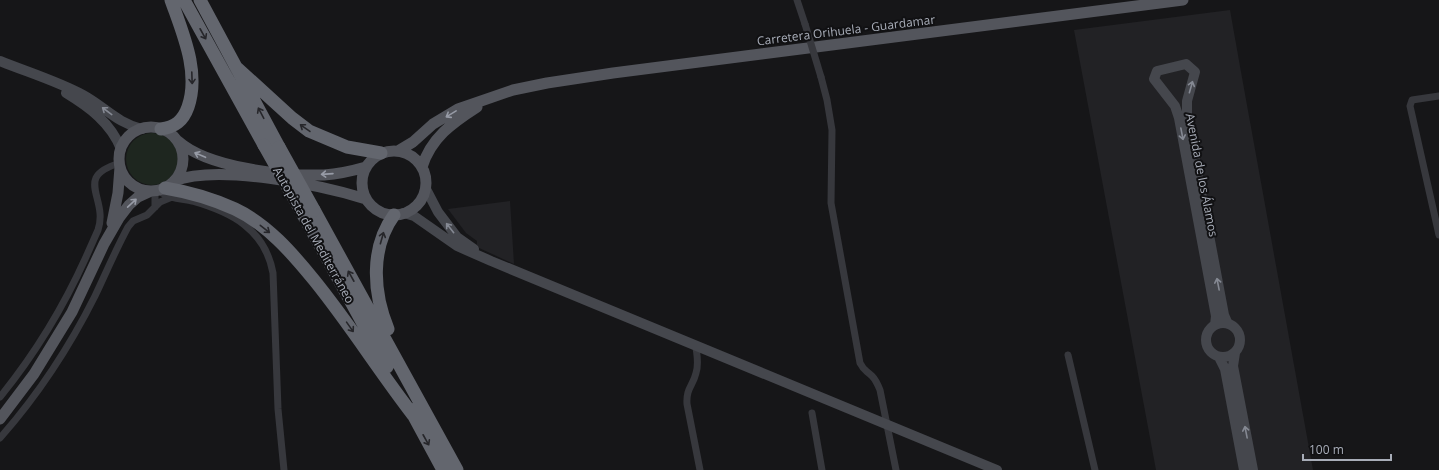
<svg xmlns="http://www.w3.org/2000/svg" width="1439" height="470" viewBox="0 0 1439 470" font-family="'Open Sans',sans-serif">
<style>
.built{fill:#222225}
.green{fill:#1e261f}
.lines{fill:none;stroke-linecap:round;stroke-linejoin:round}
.street{stroke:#37383d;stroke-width:7}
.secondary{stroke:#45474d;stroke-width:10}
.primary{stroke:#53555c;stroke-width:11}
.highway{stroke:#63666e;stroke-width:13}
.street-bridge{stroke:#37383d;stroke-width:7}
.highway-bridge{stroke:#63666e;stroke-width:13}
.oneway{stroke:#26262a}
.oneway2{stroke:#858993}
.oneway3{stroke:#979ba6}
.labels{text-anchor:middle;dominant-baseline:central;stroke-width:4;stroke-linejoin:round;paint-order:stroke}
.street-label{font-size:12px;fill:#a8adb8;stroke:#111113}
</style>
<rect width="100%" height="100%" fill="#161618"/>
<path class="built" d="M1230,10l11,62 72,398h-157l-82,-440z
M510,201l4,63 -37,-17v-6l-11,-8 -18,-24z"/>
<path class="green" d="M126 159a26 26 0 1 1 52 0a26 26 0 1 1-52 0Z"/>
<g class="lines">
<path class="street" d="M797,0l8,24
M821,77l6,23 5,30 -1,73 29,160c4,8 6,7 12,13 4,4 6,9 8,14l16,80
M1439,96l-27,4 -2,6 29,129
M155,191v16
M162,193c8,6 21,6 30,8 39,11 73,28 81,72l5,136 6,61
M696,347c1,9 3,17 0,26 -3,13 -10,15 -9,31l13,66
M1068,355l27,115
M0,397c35,-43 63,-89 86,-140 4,-9 8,-18 12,-27 11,-32 -26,-53 22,-67
M812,413l10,57
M0,438c38,-43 69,-90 95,-142 11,-23 21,-47 33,-69l5,-6 14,-6 13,-13 12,-5"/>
<path class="secondary" d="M0,61c27,11 57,20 83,34 22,12 34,28 59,34
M66,93c23,14 45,30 55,56
M426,189l12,23 19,25 17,12
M404,213l10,3 43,30 34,15 506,209
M1206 340a17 17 0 1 1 34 0a17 17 0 1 1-34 0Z
M1215,325l1,-9 -37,-198 -4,-12 -21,-27 3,-8 29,-7 9,8 -8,29v17l37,197 3,7
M1235,353l-2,13 20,104
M1219,357l6,12 19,101"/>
<path class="primary" d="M119 159a32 32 0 1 1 64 0a32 32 0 1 1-64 0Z
M178,141c30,27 106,35 146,34 14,-1 28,-4 42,-8
M362 183a32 32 0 1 1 64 0a32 32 0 1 1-64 0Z
M398,151l15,-9 20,-18 25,-15 55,-19 34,-7 66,-10 570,-73
M422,167c9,-29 30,-44 55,-60
M174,181c44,-17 147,4 192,18
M112,223l6,-30 2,-26
M0,419l34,-45 38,-62 32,-68 15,-26 10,-13 9,-8 13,-6"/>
<path class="highway" d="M184,0l80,145
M200,0l79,147
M236,67l56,51 17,13 38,16 34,6
M161,129c14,-2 22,-8 27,-22 12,-35 -5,-73 -17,-107
M165,188c24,4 48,11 70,21 32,15 57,44 79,71 35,43 65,91 99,135
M300,209l87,158
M314,210l143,260
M388,329c-15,-36 -18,-81 6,-114
M410,409l33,61"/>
<path class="street-bridge" d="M805,24l16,53"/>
<path class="highway-bridge" d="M264,145l36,64
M279,147l35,63"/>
</g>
<defs><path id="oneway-shaft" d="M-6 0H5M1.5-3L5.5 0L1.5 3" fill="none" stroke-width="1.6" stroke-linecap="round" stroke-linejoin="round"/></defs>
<g class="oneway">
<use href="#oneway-shaft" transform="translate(203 34) rotate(61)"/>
<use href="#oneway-shaft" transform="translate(192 78) rotate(88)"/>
<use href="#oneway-shaft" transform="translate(261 113) rotate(-118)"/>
<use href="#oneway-shaft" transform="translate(305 128) rotate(-145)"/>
<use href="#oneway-shaft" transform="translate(265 229) rotate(38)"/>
<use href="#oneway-shaft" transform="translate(382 238) rotate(-74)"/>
<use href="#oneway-shaft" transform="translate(351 276) rotate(-119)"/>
<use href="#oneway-shaft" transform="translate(350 327) rotate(55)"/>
<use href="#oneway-shaft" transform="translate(426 440) rotate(61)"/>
</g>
<g class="oneway2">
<use href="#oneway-shaft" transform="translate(1191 87) rotate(-74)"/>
<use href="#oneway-shaft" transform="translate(107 111) rotate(-143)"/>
<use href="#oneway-shaft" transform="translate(1182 134) rotate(79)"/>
<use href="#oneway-shaft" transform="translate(450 228) rotate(-128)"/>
<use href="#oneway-shaft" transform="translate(1218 284) rotate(-101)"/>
<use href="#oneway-shaft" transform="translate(1246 432) rotate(-101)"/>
</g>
<g class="oneway3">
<use href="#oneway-shaft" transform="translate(451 114) rotate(149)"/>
<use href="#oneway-shaft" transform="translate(200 155) rotate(-157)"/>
<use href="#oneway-shaft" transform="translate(327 174) rotate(176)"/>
<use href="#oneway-shaft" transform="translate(132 203) rotate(-43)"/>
</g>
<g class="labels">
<g class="street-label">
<text transform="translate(846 30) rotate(-7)">Carretera Orihuela - Guardamar</text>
<text transform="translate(1202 175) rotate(79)">Avenida de los Álamos</text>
<text transform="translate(314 235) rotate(61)">Autopista del Mediterráneo</text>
</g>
</g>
<path d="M1303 454v6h88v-6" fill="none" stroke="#a8adb8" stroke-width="2"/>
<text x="1309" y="454" font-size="12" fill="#a8adb8" stroke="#111113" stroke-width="3" paint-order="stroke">100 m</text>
</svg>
